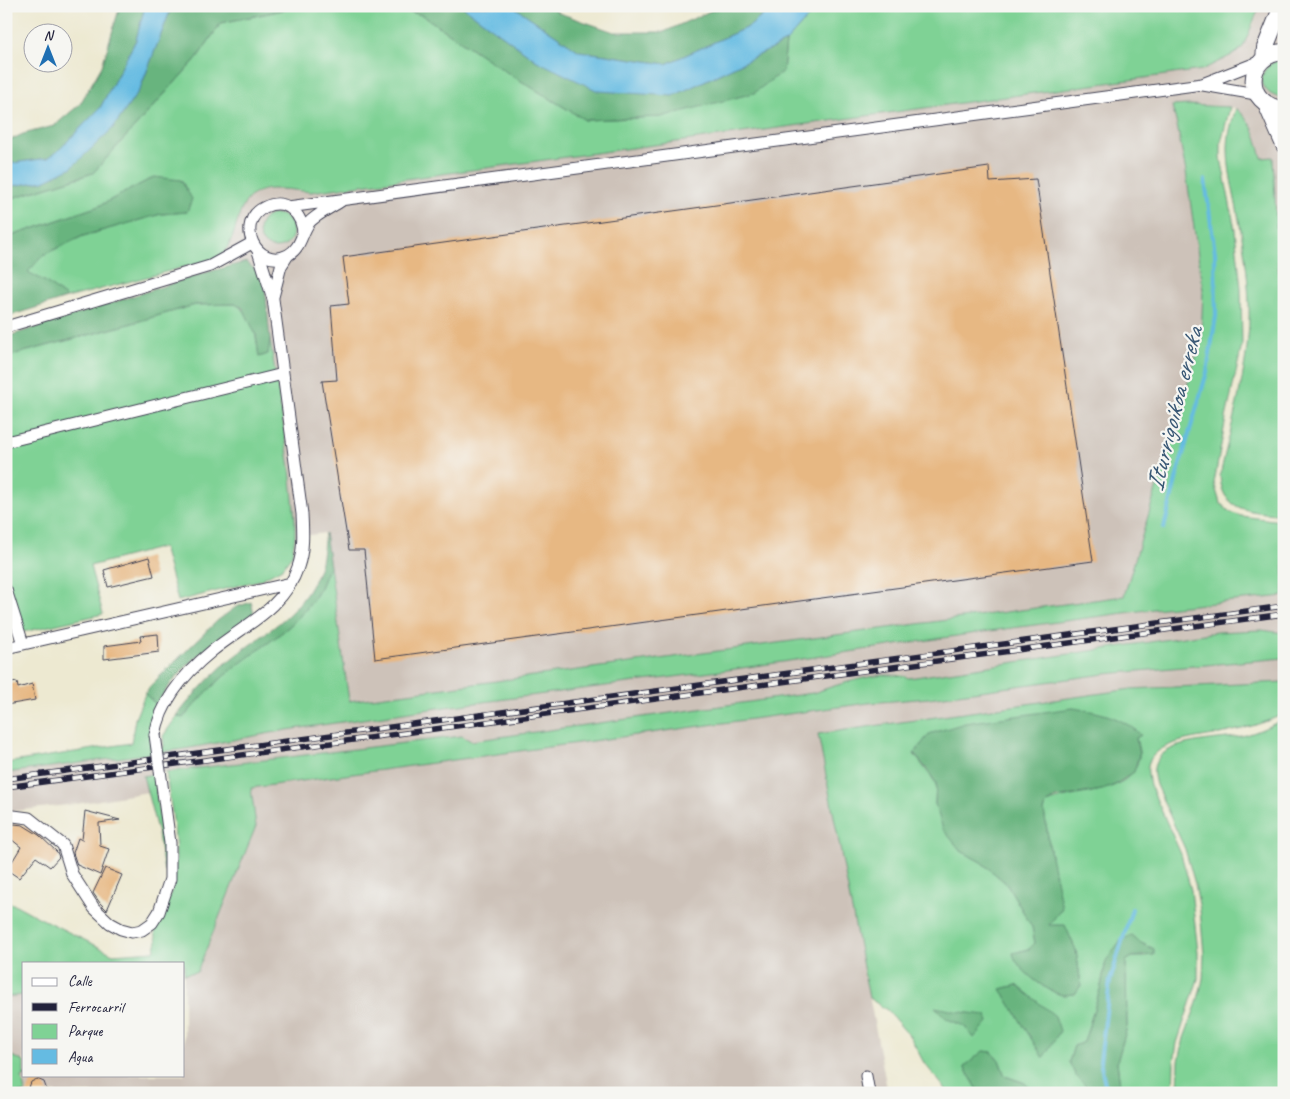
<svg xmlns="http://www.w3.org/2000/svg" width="1290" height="1099" viewBox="0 0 1290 1099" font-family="Caveat,sans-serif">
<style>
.industrial{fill:#cdc2b9}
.green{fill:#7fd295;stroke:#507a68;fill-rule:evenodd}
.forest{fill:#67b47e;stroke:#446b5c}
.water{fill:#65bbe2;stroke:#446e8e}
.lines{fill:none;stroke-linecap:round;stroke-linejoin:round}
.stream{stroke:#65bbe2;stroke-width:4}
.building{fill:#e7b883}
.street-casing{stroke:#404052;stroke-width:13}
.secondary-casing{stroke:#404052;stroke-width:18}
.street{stroke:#fff;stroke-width:11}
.secondary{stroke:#fff;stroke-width:16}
.rail-casing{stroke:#22223b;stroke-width:5.5}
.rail{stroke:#f6f6f2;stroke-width:4;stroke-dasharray:11;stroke-linecap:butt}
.street-bridge-casing{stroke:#404052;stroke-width:13;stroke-linecap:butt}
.street-bridge{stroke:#fff;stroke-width:11}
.labels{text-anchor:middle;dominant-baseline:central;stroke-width:4.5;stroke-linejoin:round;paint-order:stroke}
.water-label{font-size:26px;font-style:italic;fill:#395875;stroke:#f6f6f2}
</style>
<rect width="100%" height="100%" fill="#f6f6f2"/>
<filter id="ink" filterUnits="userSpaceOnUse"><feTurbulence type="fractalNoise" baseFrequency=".02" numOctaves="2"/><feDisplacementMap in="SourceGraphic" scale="10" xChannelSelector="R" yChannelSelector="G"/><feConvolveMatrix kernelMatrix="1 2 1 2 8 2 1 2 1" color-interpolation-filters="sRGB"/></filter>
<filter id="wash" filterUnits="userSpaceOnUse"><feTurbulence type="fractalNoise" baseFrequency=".0096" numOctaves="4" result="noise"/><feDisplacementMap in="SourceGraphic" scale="20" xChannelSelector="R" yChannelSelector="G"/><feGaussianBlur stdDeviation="1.12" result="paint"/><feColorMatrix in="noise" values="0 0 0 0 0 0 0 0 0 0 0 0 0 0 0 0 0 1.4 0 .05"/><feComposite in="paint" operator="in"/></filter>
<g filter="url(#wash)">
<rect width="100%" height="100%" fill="#ede9d1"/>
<path class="industrial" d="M1260,6h24v375l-11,-224 -11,1 -7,-26 -19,-24 -24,-3 -40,2 5,18 9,47 17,118 -2,50 -77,256 -775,105 -24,-168 -30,4 -5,-69 -20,-129 -6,-62 -18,-15 -15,4 -12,-8 17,-29 4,-20 10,-13 13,-5 16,-3 32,4 891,-122 33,-17 19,-29z
M1284,596v37l-23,-3 -352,48 -8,-4 -45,5 -43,14 -342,48 -9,-5 -296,36 -23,4 5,16 -72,12 -70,8v-39l178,-24 103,-19 158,-23 290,-38 255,-38 164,-22z
M1284,658v24l-153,7 -313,45 70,359h-882v-96l18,-2v80h160v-101l13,-2 54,-184 617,-85 61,-5 176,-24z"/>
<path class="green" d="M302,6h84l36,9 86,58 77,47 76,-3 122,-46 3,-29 32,-36h442l-17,41 -7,6 -34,17 -891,122c-11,-1 -21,-3 -31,-3 -52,-3 -34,45 -61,69l-152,40 -21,-16 -19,-10 16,-17 40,-19 78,-22 26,-2 -33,-35 -55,29 -93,32v-38l87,-27 104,-115 24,-35z
M1284,59v39c-29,-2 -29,-35 0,-39z
M1189,105l41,2 -9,36v15l14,72 6,58 1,57 -16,73 -12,65 6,20 10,9 11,4 40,5 3,3v72l-130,13 -164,22 -255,38 -290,38 -158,23 -103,19 -178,24v-10l125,-20 4,-24 10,-25 12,11 -5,16 -2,28 14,-2 -1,-11 14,-20 6,2c17,-19 34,-38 55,-54 26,-19 57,-37 75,-64 8,-10 10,-24 17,-34l19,135 775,-105 77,-256 2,-50 -17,-118 -9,-47 -5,-19z
M1236,108c18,16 20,27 26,50l11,-1 11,224v134c-30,-4 -62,-1 -64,-39 12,-56 31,-115 29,-172 -1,-32 -6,-64 -12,-95 -4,-20 -9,-40 -9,-60 0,-15 4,-28 8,-41z
M259 231a17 17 0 1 1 34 0a17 17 0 1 1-34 0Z
M235,304c18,9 22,34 24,53l9,-3 2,-15 20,129 5,52v17l-3,18 -10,13 -22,12 -82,21 -15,-54 -73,19 13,48 -80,18 -17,-41v-233l10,-4 106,-28 73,-21z
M1261,630l23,3v25l-179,16 -176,24 -61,5 -617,85 5,38 -59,146 -13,2v-11h-160v32l-18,2v-95l10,3 22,12 75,37 41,-3 3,-10 -3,-14c35,-50 19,-99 12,-155l296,-36 9,5 342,-48c24,-8 72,-25 96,-15l308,-46z
M1284,682v32c-17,8 -36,14 -55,18 -22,6 -69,6 -80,30 -3,7 0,17 1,23l31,69 10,36 7,62v27l-21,64 -3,20 -1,30h-52l-4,-31 10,-35 -1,-66 6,-4h13l9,-8 -13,-6 -9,-8 -26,26 -5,25 -17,56 -10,4 -5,16 7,14 13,13 1,4h-56l-9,-10 -20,-7 -6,-16 -7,-8 -8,-1 -20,16 16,26h-31l-25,-30 -13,-25 -24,-28 -18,-12 -51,-264 313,-45zM1141,735l-5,3c1,6 4,13 3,19 -8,41 -65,32 -93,47l-2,7 7,45 -3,69 28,25 5,35 -6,9c-5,0 -12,2 -16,0 -15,-5 -43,-26 -45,-41l15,-4 6,-6 -3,-16 -25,-43 -26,-22 -20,-11 -26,-47 1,-21 -22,-29zM1017,985l19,17 7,55 -41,-68z
M1278,722l6,1v370h-106l1,-32 5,-23 13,-35 6,-24 1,-25 -4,-44 -5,-26 -10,-35 -29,-64c-2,-8 -4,-15 0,-23 12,-24 67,-21 90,-27 11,-3 21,-8 32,-13z
M154,774l11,87 -1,10 -6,-37 -15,-58z
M6,1053l18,9v13h10l-12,2 3,16h-14l-5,-19z"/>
<path class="forest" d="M120,6h25l-9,34 -36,68 -40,41 -12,9 -42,6v-22l17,-8 31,-8 26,-22 22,-38z
M172,6h130l-81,17 -24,35 -104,115 -87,27v-13l38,-6 27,-14 42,-39 27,-39z
M386,6h76l75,55 136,35 113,-54 -3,29 -29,22 -93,24 -76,3 -77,-47 -86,-58z
M513,6h38l8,7 55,19h50l57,-26h53l-24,20 -84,38 -87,-13z
M154,177l27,3 11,19 -5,13 -26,2 -78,22 -40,19 -15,17 18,10 21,16 -61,19v-79l93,-32z
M246,262l18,15 6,62 -2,15 -9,3 -3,-22 -13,-27 -8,-4 -40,1 -73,21 -106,28 -10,4v-21l198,-64z
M325,533l5,33c-7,10 -9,24 -17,34 -19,28 -49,45 -75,65 -21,15 -38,34 -55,53l-6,-2c16,-22 38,-45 59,-61 33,-25 67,-43 82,-84 5,-12 5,-26 7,-38z
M251,602l3,12c-37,26 -75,50 -97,91l-12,-11 5,-8 67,-65 19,-14z
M1073,708c26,4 48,8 68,27l-5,3 3,17 -5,17 -19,13 -13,5 -46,8 -10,6 -2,7 7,45 11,52 -13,17h16l11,25 5,35 -6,9c-5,0 -12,2 -16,0 -15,-5 -43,-25 -46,-41l16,-4 6,-6 -3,-16 -25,-43 -26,-22 -20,-11 -18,-22 -8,-25 1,-21 -10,-15 -12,-14 15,-20 36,-11z
M1132,935l9,8 13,6v6l-22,2 -6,4 1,66 -10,35 4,31h-31l-1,-4 -13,-13 -7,-14 5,-16 10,-4 17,-56 5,-25 14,-20z
M1017,985l38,31 5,15 -17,27 -42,-69z
M935,1007l25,5 26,3 2,7 -14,16 -10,-12 -17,-7z
M983,1051l9,1 7,8 6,16 20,7 9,10h-54l-16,-26z"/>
<path class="water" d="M145,6h27l-32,83 -27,39 -41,39 -28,14 -38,6v-23l42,-6 12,-9 40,-41 36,-68z
M462,6h51l66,45 87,13 84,-38 24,-20h44l-32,36 -113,54 -75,-5 -61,-30z"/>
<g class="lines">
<path class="stream" d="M1164,528l15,-60 28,-96 9,-56 -1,-63 -10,-73
M1107,1093l-7,-32 10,-80 22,-72"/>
</g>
<g id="blocks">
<path class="building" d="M989,167l1,15 46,-3 57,382 -718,98 -11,-109h-15l-27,-169 15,-1 -6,-74 18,-2 -6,-47z
M149,557l5,19 -46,11 -4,-17z
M158,634l1,18 -55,7v-13l37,-5 -1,-5z
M17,682l1,6 14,-4 3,16 -29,5v-21z
M85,811l35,9 -21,3 1,23 9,3 -9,26 -23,-10 -4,-12 5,-15 4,2z
M14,824l9,1 16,10 18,17 2,5 -9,10 -14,-10 -17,21 -12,-8 14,-23 -15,-12z
M105,868l17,7 -15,35 -7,-7 -7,-10z
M37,1079l7,3 4,11h-21l4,-11z"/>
</g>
</g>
<g filter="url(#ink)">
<use href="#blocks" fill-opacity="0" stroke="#404052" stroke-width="1"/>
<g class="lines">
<defs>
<path id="street" d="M1203,85l53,9
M288,207l914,-123 59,-23
M303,235c0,-21 -17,-38 -38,-28 -32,15 -8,64 23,48 13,-7 13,-21 21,-32 5,-7 23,-16 32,-22
M273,297l8,-31 7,-11
M6,327l204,-61 42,-23
M6,442l277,-68
M6,590l17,54
M6,648l285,-65
M155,735c6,-35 30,-62 57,-84 32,-26 72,-42 86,-84 6,-17 5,-35 4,-53l-29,-215 -15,-48
M6,815l23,3 34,27 9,29 22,34 16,15 11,6 11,3 10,-2 10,-7 7,-11 11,-33v-36l-7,-51
M866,1076l3,17"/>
<path id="secondary" d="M1284,52c-40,2 -41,54 0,57
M1264,59l1,-11 17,-42
M1266,104l18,41"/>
</defs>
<use href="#street" class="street-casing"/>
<use href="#secondary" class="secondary-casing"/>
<use href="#street" class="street"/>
<use href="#secondary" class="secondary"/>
<defs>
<path id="rail" d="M6,779l1278,-173
M6,787l1278,-173"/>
</defs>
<use href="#rail" class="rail-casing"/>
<use href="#rail" class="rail"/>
<defs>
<path id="street-bridge" d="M155,735l8,57"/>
</defs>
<use href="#street-bridge" class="street-bridge-casing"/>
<use href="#street-bridge" class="street-bridge"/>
</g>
</g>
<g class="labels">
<g class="water-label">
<text transform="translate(1174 409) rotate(-76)">Iturrigoikoa erreka</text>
</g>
</g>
<rect width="1290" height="1099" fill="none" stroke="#f6f6f2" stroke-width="25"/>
<rect x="22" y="962" width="162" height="115" fill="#f6f6f2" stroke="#a1a1a9"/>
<rect x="32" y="978" width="25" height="8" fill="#ffffff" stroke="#a1a1a9"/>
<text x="68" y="986" font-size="15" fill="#22223b">Calle</text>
<rect x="32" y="1003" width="25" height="8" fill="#22223b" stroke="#a1a1a9"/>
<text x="68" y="1012" font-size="15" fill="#22223b">Ferrocarril</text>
<rect x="32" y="1024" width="25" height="15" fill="#7fd295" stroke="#a1a1a9"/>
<text x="68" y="1036" font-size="15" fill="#22223b">Parque</text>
<rect x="32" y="1049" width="25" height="15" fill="#65bbe2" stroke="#a1a1a9"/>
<text x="68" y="1062" font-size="15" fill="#22223b">Agua</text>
<g transform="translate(48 48)"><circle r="24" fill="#f6f6f2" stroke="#a1a1a9"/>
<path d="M0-4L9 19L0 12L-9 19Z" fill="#1f6fb2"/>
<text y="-8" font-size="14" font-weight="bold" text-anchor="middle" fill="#22223b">N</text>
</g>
</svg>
